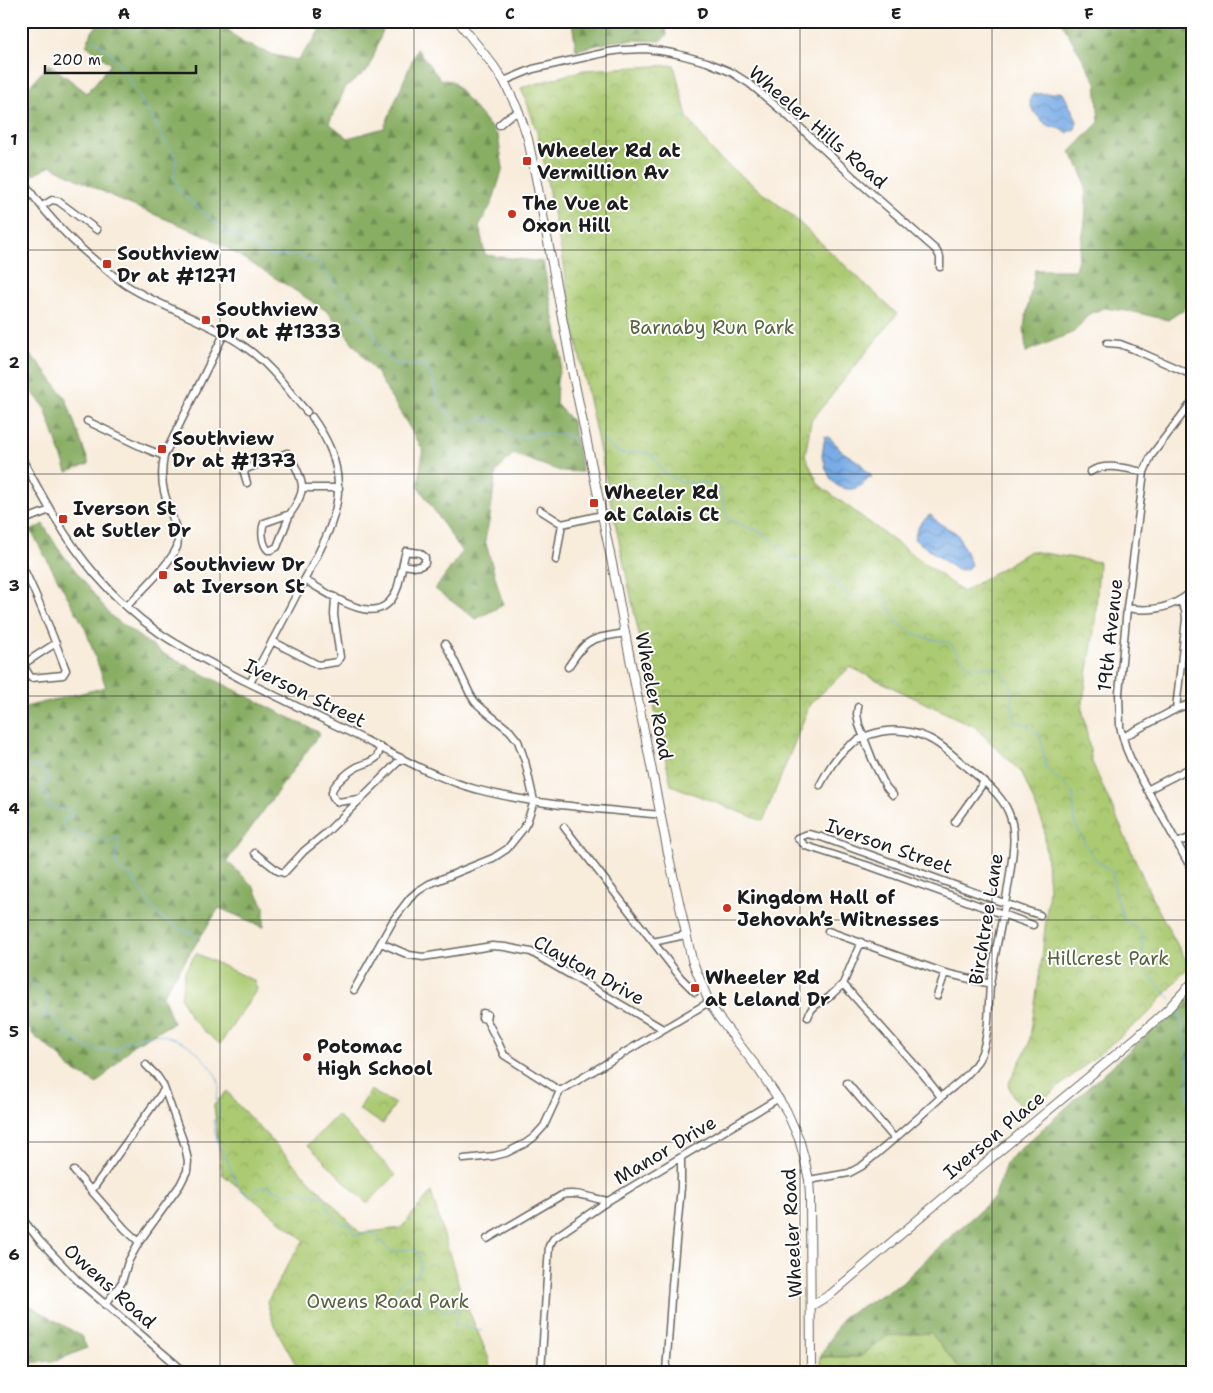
<svg xmlns="http://www.w3.org/2000/svg" width="1213" height="1393" viewBox="0 0 1213 1393" font-family="'Shantell Sans',sans-serif">
<style>
.grass{fill:#abca72;stroke:#647347}
.forest{fill:url(#forest-firs);stroke:#526540}
.park{fill:url(#park-crowns);stroke:#647347}
.water{fill:url(#water-waves);stroke:#4a6481}
.lines{fill:none;stroke-linecap:round;stroke-linejoin:round}
.stream{stroke:#79ace6;stroke-width:1}
.minor-casing{stroke:#69655f;stroke-width:9}
.major-casing{stroke:#69655f;stroke-width:10}
.minor{stroke:#fff;stroke-width:6}
.major{stroke:#fff;stroke-width:8}
.grid{fill:none;stroke:#1c1c1c;stroke-width:1;stroke-opacity:0.55}
.poi-dot{fill:#c8321e;stroke:#fff;stroke-width:2}
.labels{text-anchor:middle;dominant-baseline:central;stroke-width:4;stroke-linejoin:round;paint-order:stroke}
.street-label{font-size:19px;fill:#1c1c1c;stroke:#fff}
.poi-label{font-size:19px;font-weight:bold;fill:#1c1c1c;stroke:#fff;text-anchor:start}
.park-label{font-size:19px;fill:#55623e;stroke:#fff}
.neatline{fill:none;stroke:#1c1c1c;stroke-width:2}
.grid-label{font-size:16px;text-anchor:middle;font-weight:bold;fill:#1c1c1c}
</style>
<defs>
<pattern id="forest-firs" width="22" height="20" patternUnits="userSpaceOnUse" patternTransform="scale(1.25)"><rect width="22" height="20" fill="#88ae64"/><path d="M5 1l3.5 6h-7zM16 11l3.5 6h-7z" fill="#6e8d52"/></pattern>
<pattern id="park-crowns" width="20" height="18" patternUnits="userSpaceOnUse" patternTransform="scale(1.25)"><rect width="20" height="18" fill="#abca72"/><path d="M2 6a3 3 0 1 1 6 0M12 15a3 3 0 1 1 6 0" fill="none" stroke="#93ad62"/></pattern>
<pattern id="water-waves" width="16" height="10" patternUnits="userSpaceOnUse" patternTransform="scale(1.25)"><rect width="16" height="10" fill="#79ace6"/><path d="M0 5q4-4 8 0t8 0" fill="none" stroke="#628bba"/></pattern>
</defs>
<rect width="100%" height="100%" fill="#fff"/>
<filter id="ink" filterUnits="userSpaceOnUse"><feTurbulence type="fractalNoise" baseFrequency=".02" numOctaves="2"/><feDisplacementMap in="SourceGraphic" scale="10" xChannelSelector="R" yChannelSelector="G"/><feConvolveMatrix kernelMatrix="1 2 1 2 8 2 1 2 1" color-interpolation-filters="sRGB"/></filter>
<filter id="wash" filterUnits="userSpaceOnUse"><feTurbulence type="fractalNoise" baseFrequency=".0096" numOctaves="4" result="noise"/><feDisplacementMap in="SourceGraphic" scale="20" xChannelSelector="R" yChannelSelector="G"/><feGaussianBlur stdDeviation="1.12" result="paint"/><feColorMatrix in="noise" values="0 0 0 0 0 0 0 0 0 0 0 0 0 0 0 0 0 1.4 0 .05"/><feComposite in="paint" operator="in"/></filter>
<g filter="url(#wash)">
<rect width="100%" height="100%" fill="#f8ecdb"/>
<path class="grass" d="M196,953l58,28 3,8 -37,55 -16,-13 -14,-14 -9,-19 4,-27z
M337,1115l59,60 -29,29 -59,-59z"/>
<path class="forest" d="M100,21h124v5l19,17 31,12 23,5 17,-20 10,-19h62l-17,48 -23,18 -17,36 19,15 36,-10 33,-79 23,30 12,2 46,55 5,32 -11,35 -13,23 6,29 58,7 19,97 -5,21 -1,24 16,17 10,51 -22,-1 -47,-17 -17,18 -6,45 -5,23 18,65 -27,14 -41,-30 27,-37 -44,-66 5,-36 -47,-78 -48,-60 -43,-28 -78,-48 -83,-34 -73,-36 -18,9 -12,-18v-61l28,-32 38,29 24,-29 -25,-19 6,-13z
M572,21h87l7,5 1,9 -6,6 -26,-1 -21,1 -38,9z
M1061,21h131v273l-8,15 -16,11 -34,-8 -30,-4 -15,6 -15,18 -48,20 -2,-25 11,-57h40c7,-28 15,-60 9,-89 -1,-10 -9,-20 -14,-29l29,-30 -3,-40z
M21,347l18,16 27,36 23,65 -22,8 -23,-66 -23,-26z
M43,524l14,23 54,69 51,37 158,80 -93,128 26,25 11,20v21l-45,-19 -56,87 10,28 -40,22 -36,39 -29,-17 -5,-8 -30,-24 -12,-20v-307l85,-21 -21,-59 -54,-97z
M1192,994v378h-230l-31,-39 -44,3 -27,21h-40l23,-40 58,-33 37,-36 56,-50 13,-37z
M21,1300l60,36 6,12 -31,13 -35,2z"/>
<path class="park" d="M674,65l13,52 29,39 73,57 108,101 -86,107 -6,35 14,29 144,107 67,-41 69,11 -4,63 -13,82 10,55 61,138 36,66 -40,47 -126,103 -15,-31 21,-41 13,-87 7,-68 -5,-63 -22,-53 -47,-46 -125,-60 -40,37 -47,117 -92,-36 -100,-470 -7,-51 -14,-66 -9,-53 -13,-40 -7,-17 63,-18z
M370,1090l25,14 -12,20 -24,-14z
M227,1091l10,13 123,129 41,-5 30,-36 29,97 29,70 1,13h-188l-7,-9 -21,-38 -7,-23 27,-48 10,-14 -82,-66 -8,-69z
M931,1333l31,39h-142v-15h40l27,-21z"/>
<path class="water" d="M1059,92l4,1 13,25 1,4 -2,7 -8,4 -11,-6h-6l-2,-1c-8,-7 -25,-22 -15,-32l21,-1z
M825,436l5,2 7,7 3,5 20,13 12,14h-4c-5,14 -25,16 -35,5 -4,-5 -6,-12 -9,-18l2,-2v-1h-3l-1,-5z
M930,515c4,2 5,5 9,8 5,4 12,6 17,10 3,2 12,24 14,29l1,3c-4,5 -8,5 -14,5l-43,-31c2,-10 7,-18 16,-24z"/>
<g class="lines">
<path class="stream" d="M93,39l18,14 10,13 46,77 9,17 -3,18 9,16 43,37 47,25 24,-1 22,7 15,21 38,43 8,20 14,17 16,2h15l8,12 5,23 25,28 21,-9 12,1 13,13 14,5 14,-5 29,1 12,5
M600,437l13,12 10,5 16,-3 14,4 9,16 19,11h21l17,6 9,30 16,8 20,7 23,23 21,5 25,19 16,16h35c4,8 8,19 13,25 14,15 34,19 52,21l20,24 17,1 14,2 11,17 3,36 12,2 14,11 6,33 27,25 2,30 7,15 11,19 19,15 4,25 8,22 12,8 7,7v16l-4,13 32,36
M21,763c13,3 26,4 28,19l-9,6 2,4 6,2v12l23,5 2,4 -8,3 -3,5c7,11 8,8 19,11 4,2 8,5 12,7l8,-5 2,4 4,3 4,-2 4,-4 4,1 -4,25 6,8 11,6 21,31 6,8 12,7 9,6 10,3 7,7
M21,957c4,6 4,11 0,16
M21,976c13,10 22,11 28,27l-7,14 9,-2 5,3 7,13 25,18h6c6,4 8,2 13,-1l4,2 7,1 3,-7c11,-5 30,-11 41,-9 7,2 20,6 26,10 8,4 30,29 31,38 1,5 -1,10 -3,15 4,10 6,13 -2,22 0,5 0,10 2,16 2,10 5,13 10,22 7,12 9,30 22,38l9,-6 9,-4 20,8 15,-2 21,4 5,7 3,8 12,13h8l4,11h6l7,-3 11,3c3,9 10,18 21,16 6,-1 10,-2 16,-2l4,6 2,11 -5,10c-13,2 -18,7 -21,20l7,2 6,8 10,5 10,-7 9,1 4,6h10l6,-2 3,7 -6,8 28,7
M1180,1008l8,60 2,93 2,2"/>
</g>
</g>
<g filter="url(#ink)">
<g class="lines">
<defs>
<path id="minor" d="M504,81l29,-12 75,-17 14,-2 24,-1 15,2 16,3 30,8 24,10 19,12 39,33 62,58 85,75 4,7v10
M499,125l9,-8 11,-5
M21,177c22,37 54,68 87,94 6,5 12,10 18,14 41,26 89,38 127,68 22,17 36,39 54,59
M42,206l10,-6 6,1 39,29
M1107,343l13,1 13,5 59,26
M1192,402l-41,54 -7,16 -17,136 -8,85 1,34 6,21 6,14 60,108
M87,421l57,27 20,8
M21,457c22,41 44,82 74,117 18,21 40,42 63,58 26,18 55,32 83,47 35,17 69,34 104,51 42,20 84,46 130,59 60,16 124,20 186,26
M1090,472c15,-10 37,-3 54,0
M247,483l-3,-10 2,-4 41,-16c6,6 15,26 15,34 0,8 -7,20 -12,27
M302,488h37
M540,510l22,14 40,-9
M290,514l-13,33 -6,3h-3c-6,-6 -7,-20 -4,-27z
M21,521l29,-11
M556,560l6,-36
M21,564c18,34 31,70 45,106l-3,5 -32,3 -6,-10v-5l31,-20
M304,580c25,12 76,55 93,9 4,-12 5,-25 9,-38l14,2 5,4v6c-6,6 -15,3 -22,2
M127,606c13,-14 44,-43 50,-59 4,-13 -10,-42 -13,-56 -3,-12 -2,-24 0,-35l60,-122
M1127,608c24,4 47,0 65,-17
M272,641l46,24 19,-3 3,-5 -6,-42 1,-18
M568,667c5,-7 9,-14 15,-20 10,-11 28,-11 42,-14
M250,683c16,-30 32,-60 48,-91 15,-30 41,-70 40,-105 0,-27 -11,-49 -26,-70
M858,707l-1,7 2,11 14,36 13,26 7,8
M1176,709l10,-90 -1,-9 -5,-10
M1123,737l53,-28 16,-6
M1147,790l45,-23
M359,799l-21,3c-3,-3 -7,-5 -6,-10 0,-7 19,-22 25,-25 6,-3 13,-4 19,-9 3,-3 3,-7 4,-11
M955,822l29,-40
M564,827l117,151 14,14
M1177,843l15,-6
M255,853l23,18 6,2 20,-22 22,-18 76,-75
M1033,925l-161,-58 -66,-21 -9,-8 11,-4 13,3 200,72 19,6
M828,931l117,42 46,11
M653,942l32,-7
M381,943l28,12 14,2 69,-11 13,1 26,5 132,77
M843,984l79,89 19,24
M354,990l40,-71 16,-21 8,-7 11,-7 64,-26 14,-9 16,-20 4,-7 7,-21 -9,-40 -7,-20 -8,-10 -26,-21 -9,-8 -5,-8 -17,-36 -8,-14
M937,996l8,-23
M808,1017l3,-7 5,-5 12,-7 15,-14 18,-42
M486,1019l-4,-1 1,-5 4,1 -1,5 11,21 7,15 56,36
M847,1083l48,56
M464,1159l30,-3 12,-3 20,-10 8,-6 10,-11 16,-35 149,-89
M74,1171l51,58 14,13
M809,1180l40,-7 13,-7c27,-22 52,-44 77,-67 14,-13 30,-22 40,-40 11,-20 9,-51 11,-74 5,-37 15,-74 20,-111 3,-21 7,-44 -2,-63 -8,-18 -27,-32 -41,-44 -13,-10 -25,-23 -39,-29 -30,-14 -64,-8 -87,15 -9,9 -15,21 -21,32
M92,1190l72,-100
M21,1217l18,23 39,41 107,91
M487,1239l75,-44c15,-4 31,4 46,6
M105,1305l17,-23 6,-20 11,-20 41,-57 7,-14 1,-10 -3,-15 -22,-61 -6,-9 -11,-11
M541,1372l8,-126 5,-8 54,-37 171,-103
M666,1372l6,-87 9,-98v-29"/>
<path id="major" d="M458,21l35,44 11,16 15,31 9,27 8,39 36,192 41,198 12,65 43,220 24,107 17,42 10,16 40,52 27,40 13,29 5,18 5,23 1,16 1,176
M811,1306l20,-12 124,-106 183,-152 28,-25 26,-28"/>
</defs>
<use href="#minor" class="minor-casing"/>
<use href="#major" class="major-casing"/>
<use href="#minor" class="minor"/>
<use href="#major" class="major"/>
</g>
</g>
<path class="grid" d="M220,21v1351M414,21v1351M606,21v1351M800,21v1351M992,21v1351M21,250h1171M21,474h1171M21,696h1171M21,920h1171M21,1142h1171"/>
<g class="poi-dot">
<rect x="522" y="156" width="10" height="10" rx="2.5"/>
<circle cx="512" cy="214" r="5"/>
<rect x="102" y="259" width="10" height="10" rx="2.5"/>
<rect x="201" y="315" width="10" height="10" rx="2.5"/>
<rect x="157" y="444" width="10" height="10" rx="2.5"/>
<rect x="589" y="498" width="10" height="10" rx="2.5"/>
<rect x="58" y="514" width="10" height="10" rx="2.5"/>
<rect x="158" y="570" width="10" height="10" rx="2.5"/>
<circle cx="727" cy="908" r="5"/>
<rect x="690" y="983" width="10" height="10" rx="2.5"/>
<circle cx="307" cy="1057" r="5"/>
</g>
<g class="labels">
<g class="street-label">
<text transform="translate(818 127) rotate(41)">Wheeler Hills Road</text>
<text transform="translate(1110 635) rotate(-84)">19th Avenue</text>
<text transform="translate(305 693) rotate(26)">Iverson Street</text>
<text transform="translate(654 696) rotate(79)">Wheeler Road</text>
<text transform="translate(889 846) rotate(19)">Iverson Street</text>
<text transform="translate(986 919) rotate(-81)">Birchtree Lane</text>
<text transform="translate(589 970) rotate(29)">Clayton Drive</text>
<text transform="translate(994 1135) rotate(-40)">Iverson Place</text>
<text transform="translate(665 1150) rotate(-31)">Manor Drive</text>
<text transform="translate(792 1233) rotate(-93)">Wheeler Road</text>
<text transform="translate(110 1286) rotate(42)">Owens Road</text>
</g>
<g class="poi-label">
<text x="537" y="150">Wheeler Rd at<tspan x="537" dy="22">Vermillion Av</tspan></text>
<text x="522" y="203">The Vue at<tspan x="522" dy="22">Oxon Hill</tspan></text>
<text x="117" y="253">Southview<tspan x="117" dy="22">Dr at #1271</tspan></text>
<text x="216" y="309">Southview<tspan x="216" dy="22">Dr at #1333</tspan></text>
<text x="172" y="438">Southview<tspan x="172" dy="22">Dr at #1373</tspan></text>
<text x="604" y="492">Wheeler Rd<tspan x="604" dy="22">at Calais Ct</tspan></text>
<text x="73" y="508">Iverson St<tspan x="73" dy="22">at Sutler Dr</tspan></text>
<text x="173" y="564">Southview Dr<tspan x="173" dy="22">at Iverson St</tspan></text>
<text x="737" y="897">Kingdom Hall of<tspan x="737" dy="22">Jehovah’s Witnesses</tspan></text>
<text x="705" y="977">Wheeler Rd<tspan x="705" dy="22">at Leland Dr</tspan></text>
<text x="317" y="1046">Potomac<tspan x="317" dy="22">High School</tspan></text>
</g>
<g class="park-label">
<text x="712" y="327">Barnaby Run Park</text>
<text x="1108" y="958">Hillcrest Park</text>
<text x="388" y="1301">Owens Road Park</text>
</g>
</g>
<rect width="1213" height="1393" fill="none" stroke="#fff" stroke-width="55"/>
<path d="M45 65v8h151v-8" fill="none" stroke="#1c1c1c" stroke-width="2.5"/>
<text x="52" y="65" font-size="15" fill="#1c1c1c" stroke="#ffffff" stroke-width="4" paint-order="stroke">200 m</text>
<rect x="28" y="28" width="1158" height="1338" class="neatline"/>
<g class="grid-label">
<text x="124" y="19">A</text>
<text x="317" y="19">B</text>
<text x="510" y="19">C</text>
<text x="703" y="19">D</text>
<text x="896" y="19">E</text>
<text x="1089" y="19">F</text>
<text x="14" y="145">1</text>
<text x="14" y="368">2</text>
<text x="14" y="591">3</text>
<text x="14" y="814">4</text>
<text x="14" y="1037">5</text>
<text x="14" y="1260">6</text>
</g>
</svg>
